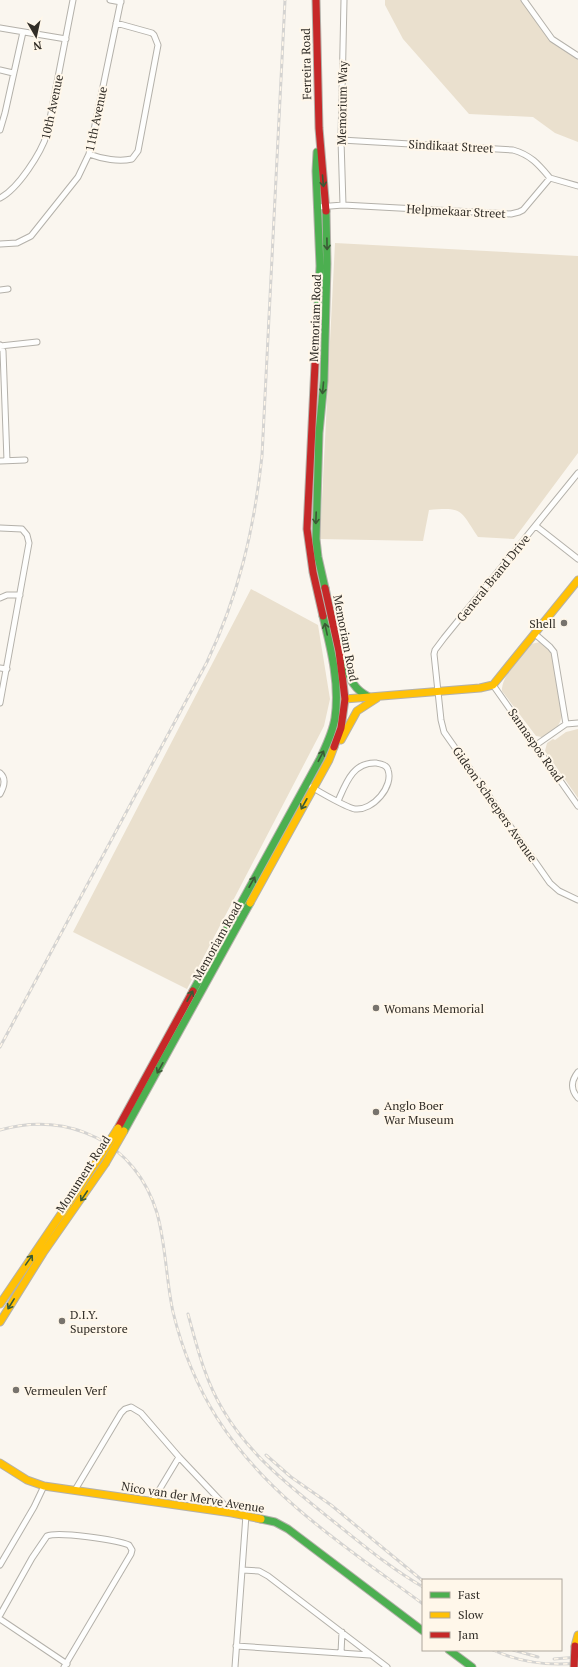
<svg xmlns="http://www.w3.org/2000/svg" width="578" height="1667" viewBox="0 0 578 1667" font-family="'PT Serif',serif">
<style>
.green{fill:#eae0ce}
.lines{fill:none;stroke-linecap:round;stroke-linejoin:round}
.street-casing{stroke:#b4b1aa;stroke-width:7}
.fast-casing{stroke:#b4b1aa;stroke-width:9}
.slow-casing{stroke:#b4b1aa;stroke-width:9}
.jam-casing{stroke:#b4b1aa;stroke-width:9}
.street{stroke:#fefefd;stroke-width:5}
.fast{stroke:#4caf50;stroke-width:7}
.slow{stroke:#ffc107;stroke-width:7}
.jam{stroke:#c62828;stroke-width:7}
.rail-casing{stroke:#d4d3d1;stroke-width:3}
.rail{stroke:#fff7ea;stroke-width:1.5;stroke-dasharray:4.5;stroke-linecap:butt}
.slow-bridge-casing{stroke:#b4b1aa;stroke-width:9;stroke-linecap:butt}
.jam-bridge-casing{stroke:#b4b1aa;stroke-width:9;stroke-linecap:butt}
.slow-bridge{stroke:#ffc107;stroke-width:7}
.jam-bridge{stroke:#c62828;stroke-width:7}
.oneway{stroke:#3a5a35}
.poi-dot{fill:#77736d;stroke:#fff7ea;stroke-width:1.5}
.labels{text-anchor:middle;dominant-baseline:central;stroke-width:4;stroke-linejoin:round;paint-order:stroke}
.street-label{font-size:12px;fill:#312d27;stroke:#fff7ea}
.poi-label{font-size:12px;fill:#312d27;stroke:#fff7ea;text-anchor:start}
</style>
<rect width="100%" height="100%" fill="#faf6ef"/>
<path class="green" d="M385,0h136l25,36 8,8 24,16v82l-23,-9 -22,-16 -64,-3 -66,-75 -18,-34z
M335,243l243,13v197l-64,86 -36,-2c-18,-27 -15,-30 -49,-27l-6,31 -103,-2z
M251,589l67,36 12,74 -6,27 -137,263 -114,-57z
M540,642l9,6 3,8 10,58c-1,12 -9,19 -20,23l-6,-1 -34,-45c-1,-15 20,-36 29,-47z
M578,729v69l-33,-47 2,-8 6,-4 2,1 11,-8z"/>
<g class="lines">
<defs>
<path id="street" d="M110,0l11,2
M524,0l28,39 26,17
M0,28l66,11
M0,70l13,3
M0,130l5,-17 18,-81
M341,140l172,10c18,5 26,15 37,28
M89,154c13,5 30,8 43,5l6,-8 20,-106 -4,-10 -2,-2 -36,-10
M0,198c18,-9 41,-45 47,-64l26,-134
M343,205l-2,-65 3,-140
M318,207l25,-2 168,9 8,-2 4,-2 27,-32 28,8
M0,244l17,-1 14,-7 47,-59 11,-23 32,-154
M0,290l8,-1
M0,345l3,6 4,110
M0,346l37,-4
M0,461l25,-1
M578,473l-134,165 -9,12 -1,4 7,66 3,12 106,151 9,8 19,9
M536,526l42,33
M0,528l22,1 5,6 2,8 -29,160
M0,598l7,-3h13
M535,634l15,13 4,5 12,72
M0,668l7,1
M493,685l85,121
M536,745l30,-21 12,-1
M0,773c7,6 4,14 0,21
M312,787c7,5 36,21 43,22 18,2 39,-23 33,-39 -1,-5 -7,-6 -12,-7 -23,-1 -30,20 -38,38
M578,1072c-7,9 -8,17 0,26
M179,1457l53,56
M75,1490l46,-77 4,-4 6,-2 10,6 38,44 -27,45
M0,1565l34,-58 10,-21
M242,1570l17,1 9,5 119,91
M0,1615l32,-57 15,-22c11,-5 70,4 82,9l3,5 -1,4 -67,113
M0,1619l67,45
M236,1646l134,9
M341,1653l1,-21
M235,1667l11,-152"/>
<path id="fast" d="M316,344l4,-78 -4,-95 1,-19
M325,588l-7,-31 -2,-18 3,-106 5,-52 3,-117 -1,-53
M343,658c7,18 7,29 26,39
M193,991l127,-232c6,-13 13,-27 15,-41 5,-34 -4,-69 -12,-102
M124,1131l126,-228
M261,1519l14,3 13,7 135,102
M449,1650l23,17"/>
<path id="slow" d="M345,699l135,-11 13,-3 85,-105
M341,740l16,-29 20,-13
M250,903l79,-143 5,-13
M0,1304l97,-143
M0,1322l43,-69 62,-89
M0,1463l27,17 17,6 188,27 29,6
M575,1646l3,-11"/>
<path id="jam" d="M316,0l3,128 7,83
M316,344l-9,185 6,43 10,44
M325,588l14,63 6,48 -4,29 -7,19
M118,1128l75,-137"/>
</defs>
<use href="#street" class="street-casing"/>
<use href="#fast" class="fast-casing"/>
<use href="#slow" class="slow-casing"/>
<use href="#jam" class="jam-casing"/>
<use href="#street" class="street"/>
<use href="#fast" class="fast"/>
<use href="#slow" class="slow"/>
<use href="#jam" class="jam"/>
<defs>
<path id="rail" d="M0,1047l207,-385c32,-68 47,-132 55,-206l23,-456
M0,1130c69,-20 136,13 157,83 9,32 9,67 16,99 9,37 24,74 44,106 51,80 132,131 206,186
M188,1314c9,33 17,66 35,96 27,46 69,78 110,111 29,23 57,47 90,66
M266,1455l25,22 40,28 92,76
M493,1650c26,12 56,16 85,13
M513,1650l25,7
M554,1659l24,-2"/>
</defs>
<use href="#rail" class="rail-casing"/>
<use href="#rail" class="rail"/>
<defs>
<path id="slow-bridge" d="M97,1161l21,-33
M105,1164l19,-33"/>
<path id="jam-bridge" d="M574,1667l1,-21"/>
</defs>
<use href="#slow-bridge" class="slow-bridge-casing"/>
<use href="#jam-bridge" class="jam-bridge-casing"/>
<use href="#slow-bridge" class="slow-bridge"/>
<use href="#jam-bridge" class="jam-bridge"/>
</g>
<defs><path id="oneway-shaft" d="M-6 0H5M1.5-3L5.5 0L1.5 3" fill="none" stroke-width="1.6" stroke-linecap="round" stroke-linejoin="round"/></defs>
<g class="oneway">
<use href="#oneway-shaft" transform="translate(323 181) rotate(85)"/>
<use href="#oneway-shaft" transform="translate(327 244) rotate(89)"/>
<use href="#oneway-shaft" transform="translate(323 388) rotate(95)"/>
<use href="#oneway-shaft" transform="translate(316 518) rotate(92)"/>
<use href="#oneway-shaft" transform="translate(326 629) rotate(-102)"/>
<use href="#oneway-shaft" transform="translate(321 756) rotate(-63)"/>
<use href="#oneway-shaft" transform="translate(304 804) rotate(119)"/>
<use href="#oneway-shaft" transform="translate(252 882) rotate(-61)"/>
<use href="#oneway-shaft" transform="translate(190 996) rotate(-61)"/>
<use href="#oneway-shaft" transform="translate(160 1068) rotate(119)"/>
<use href="#oneway-shaft" transform="translate(84 1196) rotate(124)"/>
<use href="#oneway-shaft" transform="translate(29 1260) rotate(-55)"/>
<use href="#oneway-shaft" transform="translate(11 1304) rotate(122)"/>
</g>
<g class="poi-dot">
<circle cx="564" cy="623" r="4"/>
<circle cx="376" cy="1008" r="4"/>
<circle cx="376" cy="1112" r="4"/>
<circle cx="62" cy="1321" r="4"/>
<circle cx="16" cy="1390" r="4"/>
</g>
<g class="labels">
<g class="street-label">
<text transform="translate(306 64) rotate(-91)">Ferreira Road</text>
<text transform="translate(342 103) rotate(-89)">Memorium Way</text>
<text transform="translate(52 107) rotate(-78)">10th Avenue</text>
<text transform="translate(96 119) rotate(-78)">11th Avenue</text>
<text transform="translate(451 146) rotate(3)">Sindikaat Street</text>
<text transform="translate(456 211) rotate(3)">Helpmekaar Street</text>
<text transform="translate(315 318) rotate(-88)">Memoriam Road</text>
<text transform="translate(493 578) rotate(-51)">General Brand Drive</text>
<text transform="translate(346 638) rotate(79)">Memoriam Road</text>
<text transform="translate(536 745) rotate(55)">Sannaspos Road</text>
<text transform="translate(495 804) rotate(55)">Gideon Scheepers Avenue</text>
<text transform="translate(217 941) rotate(-61)">Memoriam Road</text>
<text transform="translate(83 1174) rotate(-57)">Monument Road</text>
<text transform="translate(193 1497) rotate(9)">Nico van der Merve Avenue</text>
</g>
<g class="poi-label">
<text x="556" y="623" text-anchor="end">Shell</text>
<text x="384" y="1008">Womans Memorial</text>
<text x="384" y="1105">Anglo Boer<tspan x="384" dy="14">War Museum</tspan></text>
<text x="70" y="1314">D.I.Y.<tspan x="70" dy="14">Superstore</tspan></text>
<text x="24" y="1390">Vermeulen Verf</text>
</g>
</g>
<rect x="422" y="1579" width="140" height="72" fill="#fff7ea" stroke="#ada69c"/>
<rect x="430" y="1592" width="20" height="6" fill="#4caf50" stroke="#ada69c"/>
<text x="458" y="1599" font-size="12" fill="#312d27">Fast</text>
<rect x="430" y="1612" width="20" height="6" fill="#ffc107" stroke="#ada69c"/>
<text x="458" y="1619" font-size="12" fill="#312d27">Slow</text>
<rect x="430" y="1632" width="20" height="6" fill="#c62828" stroke="#ada69c"/>
<text x="458" y="1639" font-size="12" fill="#312d27">Jam</text>
<g transform="translate(36 36) rotate(171)" stroke="#fff7ea" stroke-width="3" paint-order="stroke">
<path d="M0-3L7 15L0 10L-7 15Z" fill="#312d27"/>
<text y="-6" font-size="11" font-weight="bold" text-anchor="middle" fill="#312d27">N</text>
</g>
</svg>
